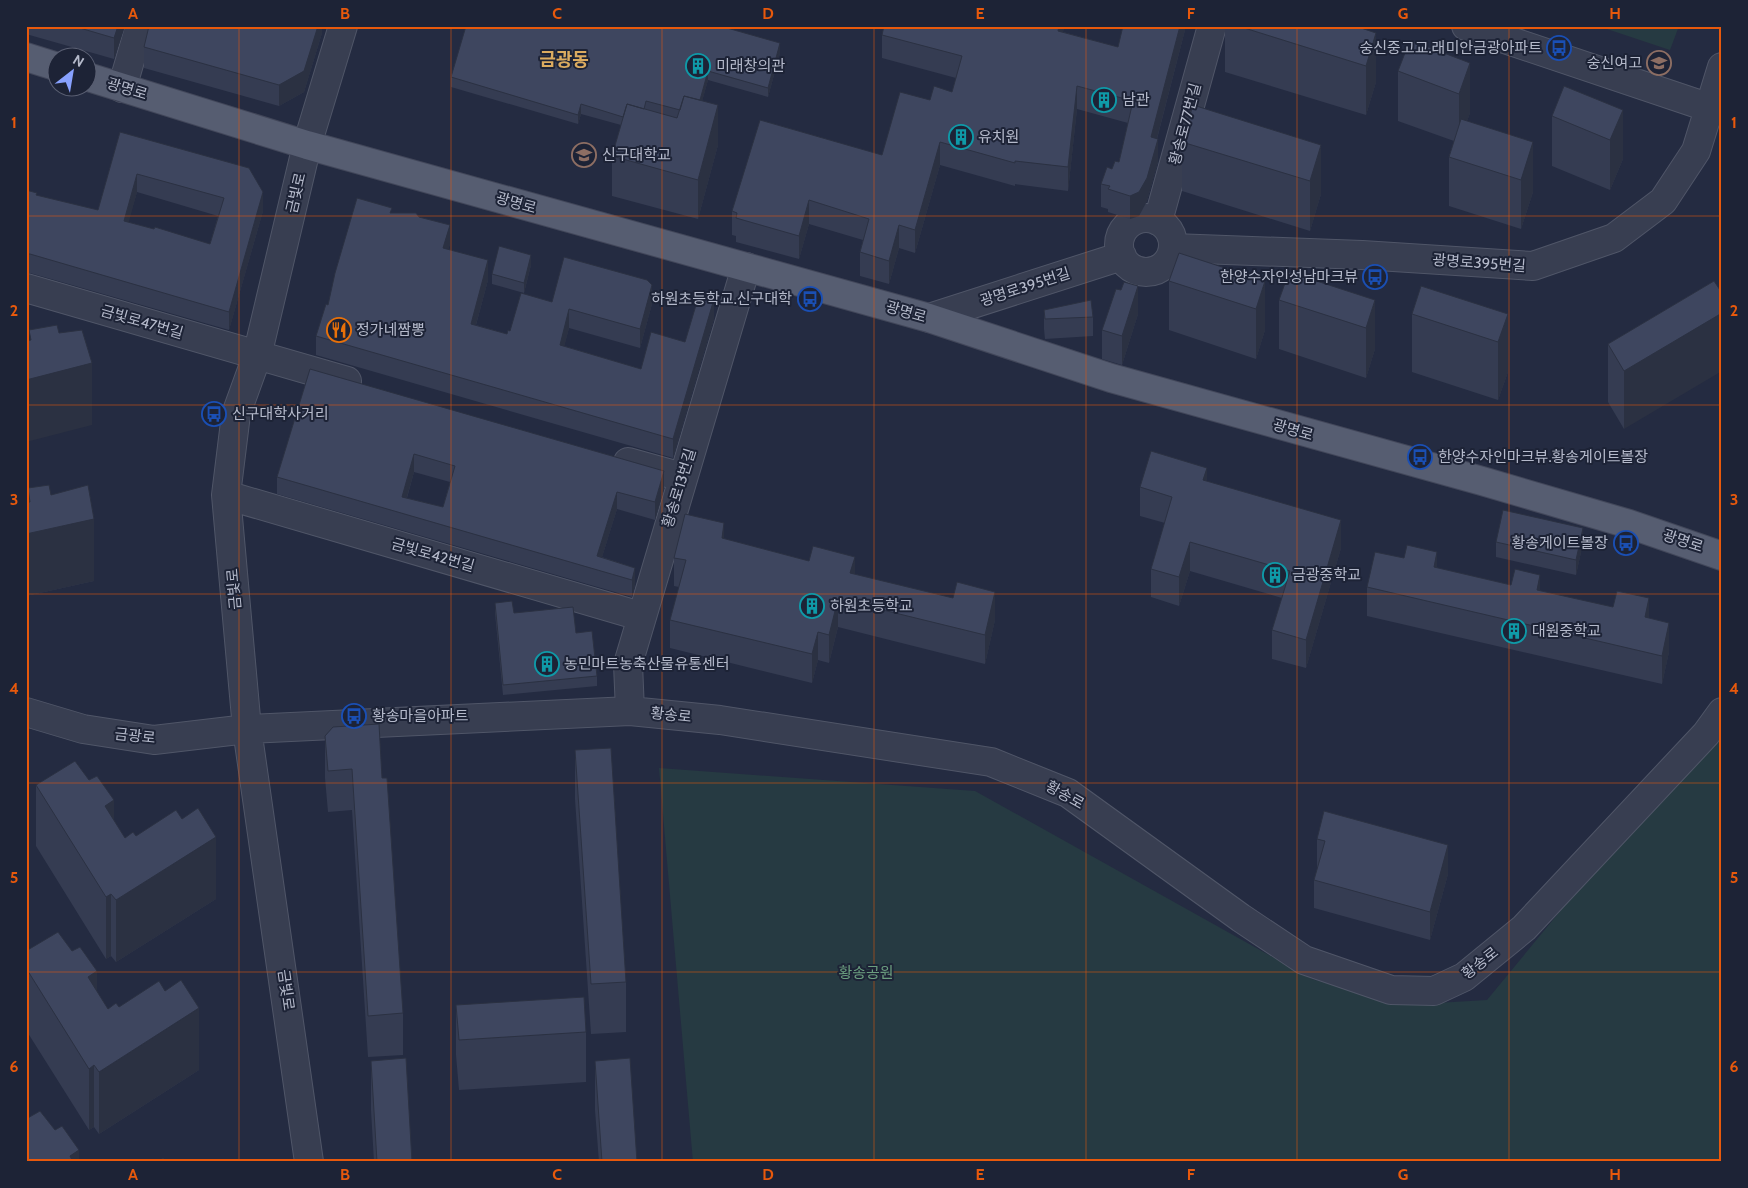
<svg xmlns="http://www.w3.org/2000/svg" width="1748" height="1188" viewBox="0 0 1748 1188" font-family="Cabin,'Noto Sans KR',sans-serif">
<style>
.green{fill:#263a42}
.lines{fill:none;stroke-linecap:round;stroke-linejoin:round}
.minor-casing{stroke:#505668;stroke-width:30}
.major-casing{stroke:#42475a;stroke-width:30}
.minor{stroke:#383e51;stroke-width:28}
.major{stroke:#565d71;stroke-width:28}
.wall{fill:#353c52;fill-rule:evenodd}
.shaded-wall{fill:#2b3142}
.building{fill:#3e465f;stroke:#2b3142;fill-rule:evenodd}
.grid{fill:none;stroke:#e8590c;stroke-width:1;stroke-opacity:0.55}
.labels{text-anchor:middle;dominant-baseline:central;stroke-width:4;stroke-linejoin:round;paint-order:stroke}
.poi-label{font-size:15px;fill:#b5bacb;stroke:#1d2336;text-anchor:start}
.street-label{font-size:15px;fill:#b5bacb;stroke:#1d2336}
.park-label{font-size:15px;fill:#6b9e7f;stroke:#1d2336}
.quarter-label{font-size:18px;font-weight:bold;fill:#dbab60;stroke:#1d2336}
.neatline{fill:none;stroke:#e8590c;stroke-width:2}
.grid-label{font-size:16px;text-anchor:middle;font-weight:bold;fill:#e8590c}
</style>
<rect width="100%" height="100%" fill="#242b41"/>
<path class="green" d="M1598,26h81l-9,24z
M1706,734l16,8v420h-1029l-34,-394 316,23 337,188 91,26 84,-5z"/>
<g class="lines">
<defs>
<path id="minor" d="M1466,26l256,86
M122,88l18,-62
M1119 245a27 27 0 1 1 54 0a27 27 0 1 1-54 0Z
M1158,221l54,-195
M1173,248l189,7 171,11 81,-28 49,-37 33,-50 26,-84
M26,288l321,93
M929,318l193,-62
M628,462l54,15
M226,495l414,121
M630,711l-2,-47 118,-397
M26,712l57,17 71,11 93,-11 383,-18 90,9 271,42 77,31 173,125 63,42 87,30 43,1 30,-14 60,-49 182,-194 16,-22
M309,1162l-62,-433 -21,-234 10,-81 21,-58 50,-211 36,-119"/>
<path id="major" d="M26,57l32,10
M88,77l219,68 622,173 182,60 371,103 147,43 93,32"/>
</defs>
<use href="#minor" class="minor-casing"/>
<use href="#major" class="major-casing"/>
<use href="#minor" class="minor"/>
<use href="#major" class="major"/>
</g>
<path class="wall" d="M26,26h99l-11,33 -88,-25z
M322,26v7l-18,59 -25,14 -135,-38v-21z
M1042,26h22l-1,6 55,15 67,-21v4l-28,109 1,23 -11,39 -8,15 -9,3 -22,-7v-3l-7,-2v-23l11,-15 7,-7 9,-39 -51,-14 -9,82 -53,-7v2l-75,-21 -25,88 -16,-5 -10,36 -29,-8v-24l3,-12 -54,-16 -10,35 -63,-17v-6l-4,-1v-24l150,-56 48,-55 22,-8 4,-14 -74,-20v-23z
M1225,26h130l21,56 -10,33 -141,-43z
M780,53l-12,44 -60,-17 -6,21 16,44 -20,74 -86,-23v-40l9,-31 -40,-11 -3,10 -127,-37v-10z
M1470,63v50l-3,8 66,71 -12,37 -72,-23v-49l5,-16 -56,-20v-50z
M1623,110v49l-13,31 -58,-24v-50z
M120,132l143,79 -34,119 -199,-57h-4v-83l11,6 61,14zM137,192l81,24 -8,28 -82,-22z
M1182,142l139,3v49l-11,37 -128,-40z
M392,213l27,4 31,27 -2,6 40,30 -12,45 31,9 45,-32 100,2 -12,44 -71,-20 -5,18 77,23 44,-27 29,-23 -41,139 -357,-103v-19l12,-31z
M531,265l-7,28 -32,-9v-10z
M1169,281h96v49l-9,29 -87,-29z
M1714,281l-90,148 -16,-27v-58z
M1121,290l17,24 -16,51 -20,-6v-29z
M1279,300h96v49l-9,29 -87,-29z
M1044,310l49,7v19l-48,3 -1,-10z
M1412,314h96v58l-10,28 -86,-28z
M310,369l354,119 -9,32 -38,-11 -15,48 33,11v17l-3,12 -355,-103v-17zM414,472l36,10 -7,25 -36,-9z
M1207,481l134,67 -35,120 -34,-9v-29l10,-32 -92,-27 -11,35 -28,-9v-28l14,-46 -25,-7v-29z
M28,488l23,7 43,86 -68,15v-94h2z
M724,539l131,35 140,46 -10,44 -147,-37 -9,36 -11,-3 -6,23 -142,-35v-28l9,-33 -5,-1v-28z
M1496,542l87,1 -7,32 -80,-18z
M1437,568l74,17 29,6 109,27 20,34 -7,32 -295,-68v-29z
M495,603l19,10 62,20 21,43v10l-94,9 -8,-82z
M325,736l57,42 21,235v42l-35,2 -16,-247 -24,2 -3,-34z
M575,750l51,232v50l-35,2 -16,-235z
M36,785l89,53 11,-2 80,63 -100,63 -5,-6 -5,3 -70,-113z
M1317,839l131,35 -18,66 -116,-32v-28l4,-12 -1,-1z
M26,951l82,58 11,-2 80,63 -100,64 -5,-7 -5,3 -63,-100z
M456,1005l130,27v50l-127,8 -3,-35z
M371,1061l41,101h-38l-3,-52z
M595,1061l42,101h-38l-4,-52z"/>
<path class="shaded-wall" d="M118,26h7l-11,33v-21z
M318,26h4v7l-18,59 -25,14v-21z
M1059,26h5l-6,28v-23z
M1180,26h5v4l-34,131v-24z
M1376,33v49l-10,33v-49z
M780,43v10l-12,44v-9z
M1470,63v50l-11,30v-49z
M708,71v9l-12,44v-9z
M1077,86v23l-9,82v-24z
M581,104v10l-3,10v-9z
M718,105v40l-20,74v-39z
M1623,110v49l-13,31v-50z
M1158,139v23l-11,39 -8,15 -9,3v-23z
M940,142v23l-25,88v-23z
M1533,142v50l-12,37v-49z
M1321,145v49l-11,37v-50z
M137,174v18l-13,48v-19z
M263,192v19l-34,119v-18z
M809,200v24l-10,35v-23z
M450,225v19l-7,24v-20z
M899,225v23l-10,36v-23z
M531,255v10l-7,28v-10z
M488,260v20l-17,63v-19z
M1265,281v49l-9,29v-50z
M652,285v19l-12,44v-19z
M1138,286v28l-16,51v-29z
M714,299v20l-41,139v-19z
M1375,300v49l-9,29v-50z
M569,309v19l-9,36v-19z
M1722,313v58l-98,58v-58z
M1508,314v58l-10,28v-58z
M92,363v62l-66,17v-62z
M414,454v18l-12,42v-17z
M1207,468v28l-4,-16z
M664,471v17l-9,32v-18z
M617,492v17l-19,61 -1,-14z
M94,519v62l-68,15v-62z
M1341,520v28l-35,120v-28z
M724,523v29l-2,-14z
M1583,528v15l-7,32v-15z
M1190,542v29l-11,35v-29z
M1437,552v28l-3,-13z
M855,557v28l-5,-12z
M635,568v17l-3,12v-17z
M1540,575v29l-3,-14z
M995,592v28l-10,44v-29z
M1649,598v29l-4,-10z
M838,599v28l-9,36v-28z
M1669,623v29l-7,32v-28z
M818,632v28l-6,23v-29z
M114,800v62l-9,-56z
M216,837v62l-100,63v-62z
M1448,845v29l-18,66v-28z
M111,894v62l-5,3v-62z
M97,971v62l-9,-56z
M199,1008v62l-100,64v-62z
M94,1065v62l-5,3v-61z
M79,1150v12h-9v-6z"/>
<path class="building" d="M73,26h45l-4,12z
M149,26h169l-14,45 -25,14 -135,-38z
M466,26h254l60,17 -12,45 -60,-17 -8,29 -16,-4 -4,14 -34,-9 -2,8 -17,-5 -4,13 -42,-13 -3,11 -127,-38z
M884,26h175l-1,5 60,16 5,-21h57l-29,111 7,2 -11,39 -8,14 -9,4 -22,-7 2,-3 -9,-2 6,-17 5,2 3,-8 4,1 14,-61 -56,-15 -9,81 -53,-6v2l-75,-21 -25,88 -16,-5 -10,36 -29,-9 9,-33 -60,-19 -10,36 -63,-18 1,-5 -5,-2 28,-91 122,35 18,-63 30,8 4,-14 18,6 10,-36 -80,-21z
M1238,26h117l21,7 -10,33z
M1410,40l60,23 -11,31 -61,-23z
M1564,86l59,24 -13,30 -58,-24z
M684,96l34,9 -20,75 -86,-24 15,-52 50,14z
M1193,105l128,40 -11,36 -128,-39z
M1461,119l72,23 -12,38 -72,-23z
M120,132l129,36 14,24 -34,120 -199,-58h-4v-64l11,3 -1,2 62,15zM137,174l87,24 -14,46 -55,-17 -1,2 -30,-8z
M357,198l35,10 -2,5h26l3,4 31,8 -7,23 45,12 -17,64 36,10 1,-4 2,1 11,-38 31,9 12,-45 83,23 5,5 -12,44 -71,-20 -9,36 81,24 10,-37 34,10 14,-47 15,4 -41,140 -357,-103 10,-32 2,1 7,-32z
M499,246l32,9 -7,28 -32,-9z
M1179,253l86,28 -9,28 -87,-28z
M1289,272l86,28 -9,28 -87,-28z
M1714,281l8,12v20l-98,58 -16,-27z
M1124,282l14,4 -16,50 -20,-6 14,-41 5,1z
M1421,286l87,28 -10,28 -86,-28z
M1091,300l2,17 -48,2 -1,-9z
M57,325l2,8 23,-3 10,33 -66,17v-39l5,-1 -2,-10z
M310,369l354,102 -9,31 -38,-10 -20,64 38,12 -3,12 -355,-103zM414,454l41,12 -12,41 -41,-10z
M1151,451l56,17 -4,12 138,40 -35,120 -34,-10 18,-59 -100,-29 -11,35 -28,-8 21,-72 -32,-10z
M49,485l2,10 37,-10 6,34 -68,15v-32h4l-2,-14z
M1503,510l80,18 -7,32 -80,-18z
M685,514l39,9 -2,15 87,23 4,-15 42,11 -5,16 103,25 4,-16 38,10 -10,43 -147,-36 -9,36 -11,-3 -6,22 -142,-34 16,-60 -12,-2z
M1407,545l30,7 -3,15 77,18 4,-16 25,6 -3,15 76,17 4,-16 32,7 -4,19 24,6 -7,33 -295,-69 8,-35 29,6z
M512,601l2,12 59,-6 3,26 16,-2 5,45 -94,9 -8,-82z
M379,724l3,54h5l16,235 -35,3 -16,-247 -24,2 -3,-35 8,-9z
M611,748l15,234 -35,2 -16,-234z
M75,761l14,19 8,-4 17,24 -9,6 20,32 8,-6 3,4 40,-26 6,9 16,-11 18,29 -100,63 -5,-6 -5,3 -70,-112z
M1324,811l124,34 -18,67 -116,-32 11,-39 -8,-2z
M58,932l14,19 8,-4 17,24 -9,6 20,32 8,-6 3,4 40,-26 6,10 16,-11 18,28 -100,64 -5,-7 -5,4 -63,-101v-17z
M584,997l2,35 -127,8 -3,-35z
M406,1058l6,104h-35l-6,-101z
M630,1058l7,104h-35l-7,-101z
M40,1111l15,19 7,-4 17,24 -9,6 3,6h-47v-43z
M163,1158l2,4h-7z"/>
<path class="grid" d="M239,26v1136M451,26v1136M662,26v1136M874,26v1136M1086,26v1136M1297,26v1136M1509,26v1136M26,216h1696M26,405h1696M26,594h1696M26,783h1696M26,972h1696"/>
<defs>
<symbol id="bus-ring" viewBox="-11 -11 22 22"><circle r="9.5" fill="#1d2336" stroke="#1a4fb4" stroke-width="1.5"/><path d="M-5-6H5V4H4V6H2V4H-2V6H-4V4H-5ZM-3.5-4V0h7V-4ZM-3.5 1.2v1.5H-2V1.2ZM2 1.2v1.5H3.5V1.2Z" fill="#1a4fb4"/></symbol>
<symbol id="school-ring" viewBox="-11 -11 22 22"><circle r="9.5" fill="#1d2336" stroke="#8d6e63" stroke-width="1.5"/><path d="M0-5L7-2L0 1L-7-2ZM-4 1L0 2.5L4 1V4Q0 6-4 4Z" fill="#8d6e63"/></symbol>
<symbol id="building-ring" viewBox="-11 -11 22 22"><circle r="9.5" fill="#1d2336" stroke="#0f9aa8" stroke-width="1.5"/><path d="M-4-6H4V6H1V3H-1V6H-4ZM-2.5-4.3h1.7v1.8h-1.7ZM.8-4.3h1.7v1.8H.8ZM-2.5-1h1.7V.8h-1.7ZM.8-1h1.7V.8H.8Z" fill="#0f9aa8"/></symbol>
<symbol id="university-ring" viewBox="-11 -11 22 22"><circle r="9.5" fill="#1d2336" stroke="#8d6e63" stroke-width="1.5"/><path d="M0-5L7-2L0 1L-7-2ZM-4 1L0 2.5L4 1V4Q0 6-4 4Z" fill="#8d6e63"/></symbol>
<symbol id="restaurant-ring" viewBox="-11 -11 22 22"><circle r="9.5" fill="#1d2336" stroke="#e8710a" stroke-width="1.5"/><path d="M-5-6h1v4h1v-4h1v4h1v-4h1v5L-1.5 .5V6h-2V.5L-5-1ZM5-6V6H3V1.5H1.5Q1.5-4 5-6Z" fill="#e8710a"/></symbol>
</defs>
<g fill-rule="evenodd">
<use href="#bus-ring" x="1545" y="34" width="28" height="28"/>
<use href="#school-ring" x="1645" y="49" width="28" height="28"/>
<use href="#building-ring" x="684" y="52" width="28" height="28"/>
<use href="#building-ring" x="1090" y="86" width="28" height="28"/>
<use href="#building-ring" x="947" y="123" width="28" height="28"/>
<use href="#university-ring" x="570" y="141" width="28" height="28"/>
<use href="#bus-ring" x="1361" y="263" width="28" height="28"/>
<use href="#bus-ring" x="796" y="285" width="28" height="28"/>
<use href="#restaurant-ring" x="325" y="316" width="28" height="28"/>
<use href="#bus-ring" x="200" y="400" width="28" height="28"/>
<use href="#bus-ring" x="1406" y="443" width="28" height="28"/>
<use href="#bus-ring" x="1612" y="529" width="28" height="28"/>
<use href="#building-ring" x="1261" y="561" width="28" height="28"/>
<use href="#building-ring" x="798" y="592" width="28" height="28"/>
<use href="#building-ring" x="1500" y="617" width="28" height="28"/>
<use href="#building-ring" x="533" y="650" width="28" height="28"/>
<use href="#bus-ring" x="340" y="702" width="28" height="28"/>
</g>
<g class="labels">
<g class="poi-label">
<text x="1542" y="48" text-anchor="end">숭신중고교.래미안금광아파트</text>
<text x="1642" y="63" text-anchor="end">숭신여고</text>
<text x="716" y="66">미래창의관</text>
<text x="1122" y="100">남관</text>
<text x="978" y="137">유치원</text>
<text x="602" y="155">신구대학교</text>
<text x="1358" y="277" text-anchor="end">한양수자인성남마크뷰</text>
<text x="792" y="299" text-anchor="end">하원초등학교.신구대학</text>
<text x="356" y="330">정가네짬뽕</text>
<text x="232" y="414">신구대학사거리</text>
<text x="1438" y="457">한양수자인마크뷰.황송게이트볼장</text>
<text x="1608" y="543" text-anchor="end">황송게이트볼장</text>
<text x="1292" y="575">금광중학교</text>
<text x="830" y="606">하원초등학교</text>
<text x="1532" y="631">대원중학교</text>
<text x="564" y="664">농민마트농축산물유통센터</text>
<text x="372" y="716">황송마을아파트</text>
</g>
<g class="street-label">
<text transform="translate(127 89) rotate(17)">광명로</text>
<text transform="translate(1185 124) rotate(-75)">황송로77번길</text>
<text transform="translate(296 193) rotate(-77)">금빛로</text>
<text transform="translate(516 203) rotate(16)">광명로</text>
<text transform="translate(1479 263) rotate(4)">광명로395번길</text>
<text transform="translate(1025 287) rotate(-18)">광명로395번길</text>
<text transform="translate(906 312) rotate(16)">광명로</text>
<text transform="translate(142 322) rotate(16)">금빛로47번길</text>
<text transform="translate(1293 430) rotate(16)">광명로</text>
<text transform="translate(679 488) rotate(-73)">황송로13번길</text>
<text transform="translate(1683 541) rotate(18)">광명로</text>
<text transform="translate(433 555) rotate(16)">금빛로42번길</text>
<text transform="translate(234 589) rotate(-95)">금빛로</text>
<text transform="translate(671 715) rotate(6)">황송로</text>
<text transform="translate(135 736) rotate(6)">금광로</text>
<text transform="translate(1065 795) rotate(29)">황송로</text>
<text transform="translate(1480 963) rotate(-38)">황송로</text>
<text transform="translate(286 990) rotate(82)">금빛로</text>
</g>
<g class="park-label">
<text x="866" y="973">황송공원</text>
</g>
<g class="quarter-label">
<text x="564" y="60">금광동</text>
</g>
</g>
<rect width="1748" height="1188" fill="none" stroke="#1d2336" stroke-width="55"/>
<g transform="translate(72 72) rotate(31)"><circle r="24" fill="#1d2336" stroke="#5a5f72"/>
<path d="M0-4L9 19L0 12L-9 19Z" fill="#88a1fe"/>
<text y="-8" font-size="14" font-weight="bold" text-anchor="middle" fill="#b5bacb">N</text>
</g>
<rect x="28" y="28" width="1692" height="1132" class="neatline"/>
<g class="grid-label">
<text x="133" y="19">A</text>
<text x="345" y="19">B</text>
<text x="557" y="19">C</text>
<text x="768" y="19">D</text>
<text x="980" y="19">E</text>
<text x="1191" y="19">F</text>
<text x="1403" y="19">G</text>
<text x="1615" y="19">H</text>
<text x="14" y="128">1</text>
<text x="1734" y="128">1</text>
<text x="14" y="316">2</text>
<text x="1734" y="316">2</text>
<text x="14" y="505">3</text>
<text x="1734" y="505">3</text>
<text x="14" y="694">4</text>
<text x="1734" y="694">4</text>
<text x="14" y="883">5</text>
<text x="1734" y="883">5</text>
<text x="14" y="1072">6</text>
<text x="1734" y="1072">6</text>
<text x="133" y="1180">A</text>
<text x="345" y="1180">B</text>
<text x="557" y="1180">C</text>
<text x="768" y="1180">D</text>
<text x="980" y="1180">E</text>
<text x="1191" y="1180">F</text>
<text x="1403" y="1180">G</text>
<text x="1615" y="1180">H</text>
</g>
</svg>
